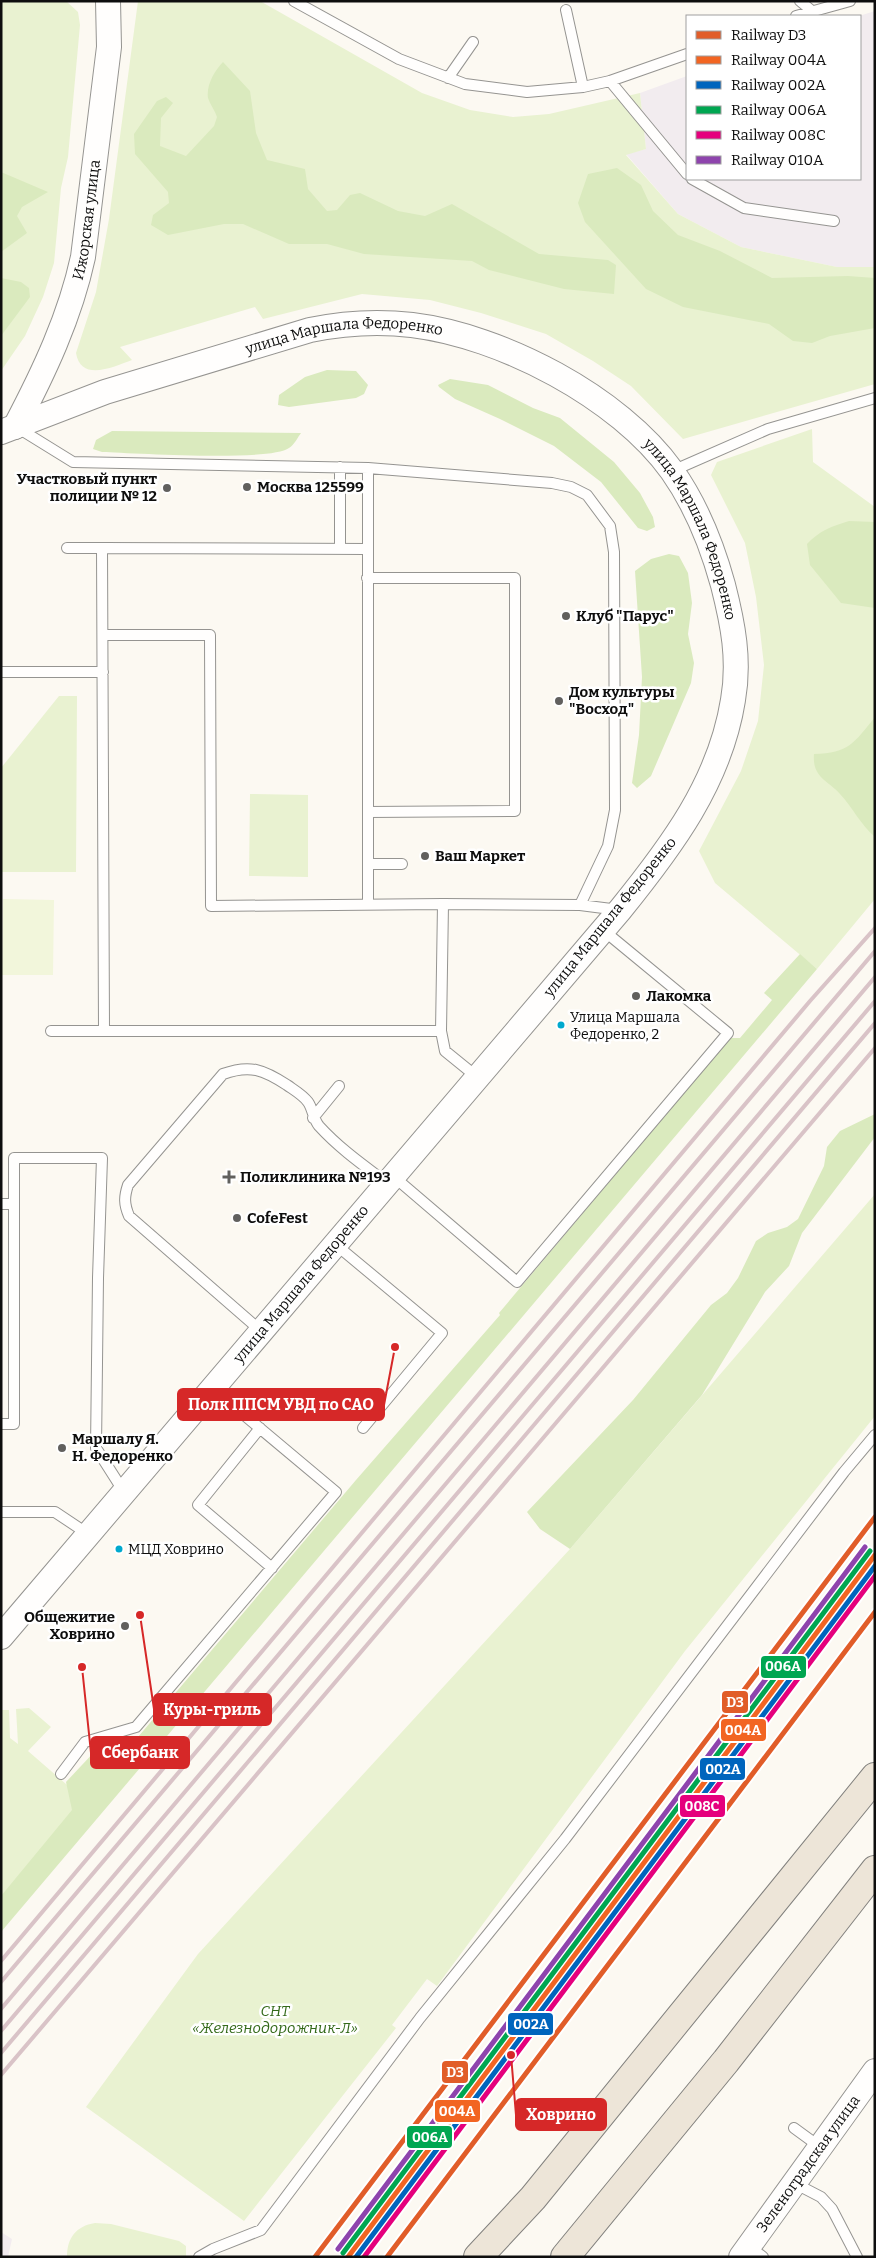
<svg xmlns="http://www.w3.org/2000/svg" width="876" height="2258" viewBox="0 0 876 2258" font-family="Bitter,serif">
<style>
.industrial{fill:#f2ecef}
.green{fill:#e9f2d1}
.forest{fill:#daeabe}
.pitch{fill:#f2f6db}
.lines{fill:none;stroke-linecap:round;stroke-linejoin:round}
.service-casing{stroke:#959491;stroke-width:12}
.tertiary-casing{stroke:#959491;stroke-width:26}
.primary-casing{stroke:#82817e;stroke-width:30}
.service{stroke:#fffefd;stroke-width:10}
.tertiary{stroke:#fffefd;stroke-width:24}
.primary{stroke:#ede5d8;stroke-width:28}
.rail{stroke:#d9c3c7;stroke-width:4}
.rail-1-casing{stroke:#fff;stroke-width:9}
.rail-2-casing{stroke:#fff;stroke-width:9}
.rail-3-casing{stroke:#fff;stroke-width:9}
.rail-4-casing{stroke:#fff;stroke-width:9}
.rail-5-casing{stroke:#fff;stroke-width:9}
.rail-6-casing{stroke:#fff;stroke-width:9}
.rail-1{stroke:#e15d29;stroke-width:5}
.rail-2{stroke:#f26522;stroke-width:5}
.rail-3{stroke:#0065bd;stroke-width:5}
.rail-4{stroke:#00a651;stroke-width:5}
.rail-5{stroke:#e5007d;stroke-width:5}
.rail-6{stroke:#8e44ad;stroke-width:5}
.poi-dot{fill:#61605e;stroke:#fff;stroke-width:2}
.bus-dot{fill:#00a9ce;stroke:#fff;stroke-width:2}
.labels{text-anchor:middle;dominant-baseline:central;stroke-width:5;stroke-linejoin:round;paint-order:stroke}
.bus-label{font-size:14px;fill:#0e0e0e;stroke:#fff;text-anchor:start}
.street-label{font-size:15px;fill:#0e0e0e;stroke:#fff}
.poi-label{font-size:15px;font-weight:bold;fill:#0e0e0e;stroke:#fff;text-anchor:start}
.park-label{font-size:15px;font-style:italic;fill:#346a1a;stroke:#fff}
.leader{fill:none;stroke:#d62828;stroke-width:2}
.callout-dot{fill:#d62828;stroke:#fff;stroke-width:2}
.callout{fill:#d62828;stroke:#d62828;stroke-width:2}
.callout-label{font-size:16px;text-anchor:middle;font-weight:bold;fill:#fff}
.line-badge{stroke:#fff;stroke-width:2}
.badge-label{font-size:14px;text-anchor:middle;font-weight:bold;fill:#fff}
</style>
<rect width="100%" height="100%" fill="#fcf9f2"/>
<path class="industrial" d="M875,11v256h-38l-96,-20 -63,-33 -52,-60 20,-5 -6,-56 47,-17v103h173l-1,-163z
M1,2232l11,7 -4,18h-7z"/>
<path class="green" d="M1,1h65l12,11 2,13 -12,132 -7,31 -7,75 -11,34 -18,39 -24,35z
M138,1h122l162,92 48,17 43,7 36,-3 91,-21 6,56 -20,6 52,59 63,33 96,20h38v117l-192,55 -52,-53 -38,-25 -47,-27 -65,-21 -51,-13 -68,-6 -99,25 -8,-12 -135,40 12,13c-17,6 -51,23 -56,-7l20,-61 13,-73z
M812,429l1,33 62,45v392l-58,70 -102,-86 -16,-32 42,-80 17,-50 6,-56 -8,-68 -11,-54 -34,-68 6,-13z
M59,696h18l-1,176h-75v-104z
M250,794l58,1v82l-59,-1z
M875,1194v222l-190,235 -248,335 -10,-7 -35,46 4,3 -152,193 -158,-114 112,-153 372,-405z
M29,1708l22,19 -23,24 61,53 -88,97v-191h8l1,28 8,6 -2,-35z
M95,2223l16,1 68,17 7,5v11h-119c0,-19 9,-31 28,-34z"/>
<path class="forest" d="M223,62l27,29 6,42 11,27 38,9 3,20 19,22 10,-1 13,-15 10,-2 38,18 27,5 27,-12 87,50 69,6 8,5 -2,29 -50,-5 -75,-19 -17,-9 -108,-7 -37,-10h-38l-46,-20h-19l-56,11 -17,-10 2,-10 16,-12 -1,-11 -33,-38 -1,-20 23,-33 9,-4 7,6 -12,15 -1,28 26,10 28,-30 3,-9c-2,-6 -7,-13 -9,-19 -2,-13 7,-28 15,-36z
M617,168l24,17 12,26 25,24 42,16 52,27 76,-2 27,2v50l-45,8 -18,7 -19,-2 -24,-17 -86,-17 -37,-18 -61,-67 -7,-19 10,-29z
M1,172l47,20 -26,15 -5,9 10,17 -26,19z
M1,278l20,4 8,6 1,9 -29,39z
M327,370l29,1 12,14 -4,9 -8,4 -67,9 -11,-2 1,-10 26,-18z
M450,379l38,6 45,23 27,10 54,44 26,31 13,24 2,10 -8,4 -9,-3 -37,-46 -47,-36 -54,-27 -45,-20 -16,-12 -1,-2z
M112,431l189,2c-3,4 -7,12 -12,15 -19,14 -157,5 -187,4l-9,-3 3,-9z
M849,521l26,1v86l-34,-5 -31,-38 -3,-21c12,-13 25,-18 42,-23z
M669,554l10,2 9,17 4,30 -4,31 6,29 -3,20 -40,93 -14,12 -5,-5 7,-48 3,-58 -7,-106 16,-12z
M875,717v120c-15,-13 -22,-29 -35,-43 -12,-14 -28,-16 -26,-40 35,-1 40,-11 61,-37z
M800,954l17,15 -816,963v-36l71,-86 -6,-28 31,-33 41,-12 218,-257 144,-165 -1,-2 231,-275h10l32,-38 -8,-7z
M875,1114v23l-73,96 -13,33 -24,26 -63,103 -132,154 -30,-20 -13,-17 106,-112 78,-95 16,-12 11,-15 18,-37 12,-8 19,-6 11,-8 26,-53 3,-19 13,-16z"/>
<path class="pitch" d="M3,899l51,1 -1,75h-51z"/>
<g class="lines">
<defs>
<path id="service" d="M294,1l105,58 66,25 62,8 56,-5 27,-6 77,-27
M800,1l12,10
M566,10l17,77
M796,16l54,-15
M448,78l25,-36
M610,81l77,93
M692,179l52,29 90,13
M18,428l55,34 295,6 184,15 19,4 16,8 23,31 4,26 1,258 -7,36 -28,59
M340,467v82
M368,468v436
M672,471l96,-42 107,-31
M67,548h35
M367,549l-265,-1 2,483h337l4,20 32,26
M367,578h148v233l-147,1
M103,635h107l1,271 232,-2 137,1 39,5
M1,672h102
M368,864h34
M51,1031h53
M441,1031l2,-127
M313,1118l26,-32
M393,1176l124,106 211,-249 -125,-103
M1,1204h13v220h-13
M14,1204v-46h88l-4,120 -2,170 28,44
M335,1244l107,89 -79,95
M261,1331l-132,-115c-5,-12 -5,-19 -1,-31l95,-111c27,-10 41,-4 64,11 7,5 16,10 21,17 5,7 5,17 11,24 20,22 44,39 68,57
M260,1428l-62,77 74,63
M1,1512h54l33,22
M61,1774l24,-32 51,-15 200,-235 -123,-103
M794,2128l26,19
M794,2183l27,14 11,12 25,48
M749,2246l14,11
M199,2257l14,-8 48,-19 159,-212 145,-179 279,-367 31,-37"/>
<g id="tertiary">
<path id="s1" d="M15,427c29,-55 55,-110 68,-170l26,-210 -1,-46"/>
<path id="s2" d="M1,432l104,-40 205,-62c34,-7 68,-9 102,-5 90,11 207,72 260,146 24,34 40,74 51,114 10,39 17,75 10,115 -13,82 -62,147 -113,210l-619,727"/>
<path id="s3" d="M741,2257l134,-186"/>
</g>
<path id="primary" d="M478,2257l55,-59 342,-421
M565,2257l161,-196 149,-191"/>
</defs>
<use href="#service" class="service-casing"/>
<use href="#tertiary" class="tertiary-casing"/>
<use href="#primary" class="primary-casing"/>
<use href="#service" class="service"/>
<use href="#tertiary" class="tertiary"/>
<use href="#primary" class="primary"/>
<path class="rail" d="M1,1961l809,-960 65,-73
M1,1982l874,-1031
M1,2009l874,-1032
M1,2031l874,-1030
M1,2053l874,-1030
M1,2075l874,-1027"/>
<defs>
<path id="rail-1" d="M315,2257l560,-740
M387,2257l488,-645"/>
<path id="rail-2" d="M348,2257l527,-702"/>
<path id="rail-3" d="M356,2257l519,-691"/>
<path id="rail-4" d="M343,2253l527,-702"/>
<path id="rail-5" d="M364,2257l511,-681"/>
<path id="rail-6" d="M338,2249l527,-702"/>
</defs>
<use href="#rail-1" class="rail-1-casing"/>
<use href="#rail-2" class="rail-2-casing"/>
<use href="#rail-3" class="rail-3-casing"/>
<use href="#rail-4" class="rail-4-casing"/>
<use href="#rail-5" class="rail-5-casing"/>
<use href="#rail-6" class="rail-6-casing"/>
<use href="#rail-1" class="rail-1"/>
<use href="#rail-2" class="rail-2"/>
<use href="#rail-3" class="rail-3"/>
<use href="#rail-4" class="rail-4"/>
<use href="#rail-5" class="rail-5"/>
<use href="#rail-6" class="rail-6"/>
</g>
<g class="poi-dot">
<circle cx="247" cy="487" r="5"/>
<circle cx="167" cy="488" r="5"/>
<circle cx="566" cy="616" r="5"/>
<circle cx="559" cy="701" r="5"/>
<circle cx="425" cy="856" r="5"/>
<circle cx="636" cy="996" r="5"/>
<path d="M226.5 1169.5h5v5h5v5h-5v5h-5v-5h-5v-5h5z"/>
<circle cx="237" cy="1218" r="5"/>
<circle cx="62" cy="1448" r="5"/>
<circle cx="125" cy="1626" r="5"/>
</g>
<g class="bus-dot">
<circle cx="561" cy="1025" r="4.5"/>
<circle cx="119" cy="1549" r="4.5"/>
</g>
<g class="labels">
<g class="bus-label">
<text x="570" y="1017">Улица Маршала<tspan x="570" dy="17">Федоренко, 2</tspan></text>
<text x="128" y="1549">МЦД Ховрино</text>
</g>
<g class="street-label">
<text stroke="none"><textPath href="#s1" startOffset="221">Ижорская улица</textPath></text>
<text stroke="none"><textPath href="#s2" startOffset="359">улица Маршала Федоренко</textPath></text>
<text stroke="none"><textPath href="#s2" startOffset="794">улица Маршала Федоренко</textPath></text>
<text transform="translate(610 917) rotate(-51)">улица Маршала Федоренко</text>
<text transform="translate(301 1284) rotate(-50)">улица Маршала Федоренко</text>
<text stroke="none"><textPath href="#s3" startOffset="115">Зеленоградская улица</textPath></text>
</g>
<g class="poi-label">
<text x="157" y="479" text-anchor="end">Участковый пункт<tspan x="157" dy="17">полиции № 12</tspan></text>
<text x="257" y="487">Москва 125599</text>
<text x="576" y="616">Клуб "Парус"</text>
<text x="569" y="692">Дом культуры<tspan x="569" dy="17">"Восход"</tspan></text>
<text x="435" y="856">Ваш Маркет</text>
<text x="646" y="996">Лакомка</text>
<text x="240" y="1177">Поликлиника №193</text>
<text x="247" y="1218">CofeFest</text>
<text x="72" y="1439">Маршалу Я.<tspan x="72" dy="17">Н. Федоренко</tspan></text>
<text x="115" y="1617" text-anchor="end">Общежитие<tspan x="115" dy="17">Ховрино</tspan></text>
</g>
<g class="park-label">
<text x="275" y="2011">СНТ<tspan x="275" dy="17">«Железнодорожник-Л»</tspan></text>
</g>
</g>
<path class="leader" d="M395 1347L384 1405M140 1615L154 1709M82 1667L91 1753M511 2055L516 2115"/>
<g class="callout-dot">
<circle cx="395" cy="1347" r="5"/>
<circle cx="140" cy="1615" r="5"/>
<circle cx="82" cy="1667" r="5"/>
<circle cx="511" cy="2055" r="5"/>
</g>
<g class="callout">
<rect x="178" y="1389" width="206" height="31" rx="5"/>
<rect x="154" y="1694" width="117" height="31" rx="5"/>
<rect x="91" y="1737" width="98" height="31" rx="5"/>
<rect x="516" y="2099" width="90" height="31" rx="5"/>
</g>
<g class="callout-label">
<text x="281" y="1410">Полк ППСМ УВД по САО</text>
<text x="212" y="1715">Куры-гриль</text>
<text x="140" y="1758">Сбербанк</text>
<text x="561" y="2120">Ховрино</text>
</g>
<g class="line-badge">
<rect x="760" y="1655" width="47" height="24" rx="5" fill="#00a651"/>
<rect x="721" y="1690" width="28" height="24" rx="5" fill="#e15d29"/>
<rect x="720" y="1718" width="47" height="24" rx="5" fill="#f26522"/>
<rect x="699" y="1757" width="47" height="24" rx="5" fill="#0065bd"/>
<rect x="679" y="1794" width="47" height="24" rx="5" fill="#e5007d"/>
<rect x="507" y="2012" width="47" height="24" rx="5" fill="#0065bd"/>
<rect x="441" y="2060" width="28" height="24" rx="5" fill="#e15d29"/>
<rect x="434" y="2099" width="47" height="24" rx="5" fill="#f26522"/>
<rect x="406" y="2125" width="47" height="24" rx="5" fill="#00a651"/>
</g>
<g class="badge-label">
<text x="783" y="1671">006А</text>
<text x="735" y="1707">D3</text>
<text x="743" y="1735">004А</text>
<text x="723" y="1774">002А</text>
<text x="702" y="1811">008С</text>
<text x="531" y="2029">002А</text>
<text x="455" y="2077">D3</text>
<text x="457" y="2116">004А</text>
<text x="430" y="2142">006А</text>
</g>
<rect width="876" height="2258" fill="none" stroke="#0e0e0e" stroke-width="5"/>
<rect x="686" y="15" width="175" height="165" fill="#ffffff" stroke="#9f9f9f"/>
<rect x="696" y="31" width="25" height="8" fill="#e15d29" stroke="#9f9f9f"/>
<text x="731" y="40" font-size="15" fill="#0e0e0e">Railway D3</text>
<rect x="696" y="56" width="25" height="8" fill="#f26522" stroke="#9f9f9f"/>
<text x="731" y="65" font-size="15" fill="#0e0e0e">Railway 004А</text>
<rect x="696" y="81" width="25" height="8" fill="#0065bd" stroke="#9f9f9f"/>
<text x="731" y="90" font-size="15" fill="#0e0e0e">Railway 002А</text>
<rect x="696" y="106" width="25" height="8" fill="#00a651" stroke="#9f9f9f"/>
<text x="731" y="115" font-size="15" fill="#0e0e0e">Railway 006А</text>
<rect x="696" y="131" width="25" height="8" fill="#e5007d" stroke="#9f9f9f"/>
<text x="731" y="140" font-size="15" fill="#0e0e0e">Railway 008С</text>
<rect x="696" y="156" width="25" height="8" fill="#8e44ad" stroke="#9f9f9f"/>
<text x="731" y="165" font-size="15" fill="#0e0e0e">Railway 010А</text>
</svg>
